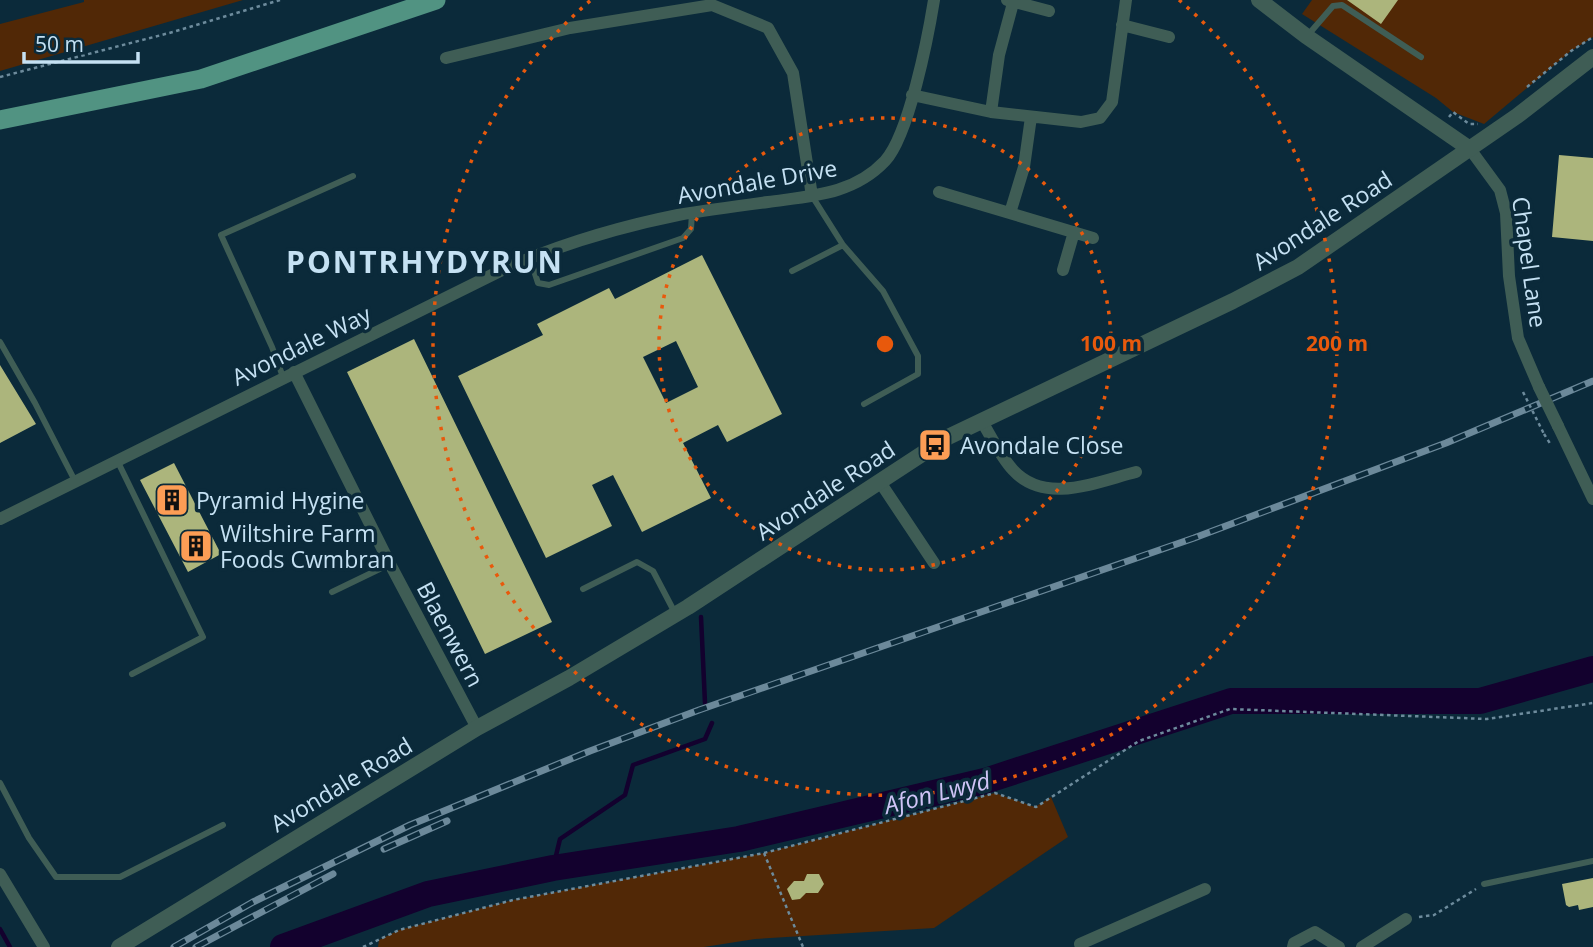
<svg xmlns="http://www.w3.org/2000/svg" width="1593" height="947" viewBox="0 0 1593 947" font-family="'Open Sans',sans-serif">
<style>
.green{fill:#512806}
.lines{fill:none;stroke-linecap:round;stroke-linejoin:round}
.stream{stroke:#13012e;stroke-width:4.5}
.river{stroke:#13012e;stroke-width:26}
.building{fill:#acb57c;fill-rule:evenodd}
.path{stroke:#6d8b9c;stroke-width:2.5;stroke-dasharray:3.5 3.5;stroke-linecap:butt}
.service{stroke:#3f5d55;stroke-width:6}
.minor{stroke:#3f5d55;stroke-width:12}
.tertiary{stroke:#3f5d55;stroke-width:16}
.primary{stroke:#519382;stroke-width:19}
.rail-casing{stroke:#6c899a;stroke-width:7}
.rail{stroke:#0b2a3a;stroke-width:4.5;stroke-dasharray:13;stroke-linecap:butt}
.path-bridge{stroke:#6d8b9c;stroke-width:2.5;stroke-dasharray:3.5 3.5;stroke-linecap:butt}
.minor-bridge{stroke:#3f5d55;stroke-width:12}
.ring{fill:none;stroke:#e8590c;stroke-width:3.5;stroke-dasharray:3.5 7}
.labels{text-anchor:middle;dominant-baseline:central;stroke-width:7;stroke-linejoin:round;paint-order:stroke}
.street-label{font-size:23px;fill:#c5e1f3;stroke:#0b2a3a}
.poi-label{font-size:23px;fill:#c5e1f3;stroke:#0b2a3a;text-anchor:start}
.water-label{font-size:24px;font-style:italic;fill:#cfc4f6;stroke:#0b2a3a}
.district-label{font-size:30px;font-weight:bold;letter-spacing:2px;fill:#c5e1f3;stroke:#0b2a3a}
.centre{fill:#e8590c;stroke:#0b2a3a;stroke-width:3.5}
.ring-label{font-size:21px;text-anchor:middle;font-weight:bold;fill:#e8590c;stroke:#0b2a3a;stroke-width:7;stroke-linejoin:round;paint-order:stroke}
</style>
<rect width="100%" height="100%" fill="#0b2a3a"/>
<path class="green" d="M84,0h159l-243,71v-47l84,-22z
M1312,0h281v37l-22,14 -87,73 -31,-12 -17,-14 -134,-84z
M995,793l40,14 16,-10 17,40 -134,91 -179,11 -51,8h-326l1,-7 20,-10 114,-30 251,-47z"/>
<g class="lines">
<path class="stream" d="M701,617l4,86
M553,868l7,-29 65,-44 8,-30 72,-26 7,-16
M0,929l10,18"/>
<path class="river" d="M283,947l145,-53 125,-26 186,-29 246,-58 246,-80h249l113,-32"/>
</g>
<path class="building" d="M1347,0h51l-17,24z
M1559,155l34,3v83l-41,-4z
M702,255l80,159 -55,28 -9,-17 -35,18 28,55 -69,34 -29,-57 -21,10 20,41 -66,32 -88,-182 85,-41 -6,-11 72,-36 6,11zM676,341l22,46 -32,16 -23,-46z
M414,339l138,283 -67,32 -138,-282z
M0,365l36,59 -36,19z
M174,463l47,91 -33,18 -48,-92z
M807,874h12l5,10 -6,9h-12l-6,6 -8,1 -5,-11 7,-8h10z
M1593,878v29l-14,3 -1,-5 -9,2 -3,-2 -4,-21z"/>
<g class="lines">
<path class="path" d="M0,77l173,-45 107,-32
M1527,87l44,-36 22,-14
M1449,117l4,-5 16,12h9
M1544,434l7,11
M764,853l39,94
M1419,917l15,-2 42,-26
M363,947l36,-17 114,-30 251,-47 231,-60 41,14 103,-66 91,-32 257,10 106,-16"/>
<path class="service" d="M1308,35l25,-29 9,-1 79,52
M843,245l40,46 35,65v18l-54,30
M530,258l8,25 11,2 134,-47 8,-9 1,-16
M792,271l51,-26 -31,-49
M0,342l35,61 40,78
M283,377l-11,-30 -51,-112 132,-59
M117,460l86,177 -71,37
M583,589l54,-27 16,9 22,42
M332,592l58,-28
M0,783l29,55 27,39h64l103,-52
M1484,884l109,-23"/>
<path class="minor" d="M1007,0l42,11
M1122,25l47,12
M446,58l124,-30 142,-23 56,23 25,45 19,123
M912,95l79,17 90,10 19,-4 12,-16 14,-102
M991,112l8,-57 14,-52
M1470,149l30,41 6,23 3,63 9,62 21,49
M939,192l154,46
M1010,213l14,-46 7,-50
M1063,270l11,-38
M294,372l96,192 87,164
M981,420c10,16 19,36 32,50 32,35 83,12 123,2
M1558,426l35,73
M880,482l54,81
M0,519l506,-251c56,-24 112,-41 172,-53 30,-5 60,-9 90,-13 42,-6 85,-7 117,-41 24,-26 43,-124 49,-161
M0,874l44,73
M1080,944l125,-55
M1293,947l1,-4 21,-11 24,15
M1362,947l44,-28"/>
<path class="tertiary" d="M1259,0l47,36 164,113
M119,947l358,-219 92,-50 119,-71 260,-170 285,-136 65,-34 219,-151 76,-59"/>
<path class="primary" d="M0,120l201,-41 235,-79"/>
<defs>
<path id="rail" d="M384,849l63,-28
M174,947l79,-45 157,-77 180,-74 109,-41 495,-172 252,-95 147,-62
M196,947l137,-73"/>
</defs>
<use href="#rail" class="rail-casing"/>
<use href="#rail" class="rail"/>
<path class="path-bridge" d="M1523,392l21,42"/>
<path class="minor-bridge" d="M1539,387l19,39"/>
</g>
<g class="ring">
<circle cx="885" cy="344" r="226"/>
<path d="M1179 0A452 452 0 1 1 591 0"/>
</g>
<defs>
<symbol id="bus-square" viewBox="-11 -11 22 22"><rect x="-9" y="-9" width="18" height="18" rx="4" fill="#fd9d55" stroke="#0b2a3a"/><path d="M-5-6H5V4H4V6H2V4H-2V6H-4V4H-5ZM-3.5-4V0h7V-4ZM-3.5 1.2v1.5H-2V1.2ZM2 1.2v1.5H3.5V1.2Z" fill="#111"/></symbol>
<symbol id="building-square" viewBox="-11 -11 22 22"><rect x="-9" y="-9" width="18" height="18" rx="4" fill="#fd9d55" stroke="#0b2a3a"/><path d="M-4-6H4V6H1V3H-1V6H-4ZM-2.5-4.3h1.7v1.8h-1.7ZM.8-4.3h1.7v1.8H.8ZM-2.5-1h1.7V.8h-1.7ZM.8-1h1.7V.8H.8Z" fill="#111"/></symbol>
</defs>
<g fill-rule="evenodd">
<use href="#bus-square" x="916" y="426" width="38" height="38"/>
<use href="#building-square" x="153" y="481" width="38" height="38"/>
<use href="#building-square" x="177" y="527" width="38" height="38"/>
</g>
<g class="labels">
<g class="street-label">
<text transform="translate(757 181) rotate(-10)">Avondale Drive</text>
<text transform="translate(1322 220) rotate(-33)">Avondale Road</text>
<text transform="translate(1530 262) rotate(82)">Chapel Lane</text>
<text transform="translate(301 345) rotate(-26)">Avondale Way</text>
<text transform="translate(825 490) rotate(-33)">Avondale Road</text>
<text transform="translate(451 634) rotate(62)">Blaenwern</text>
<text transform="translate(341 784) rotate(-31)">Avondale Road</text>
</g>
<g class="poi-label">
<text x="960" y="445">Avondale Close</text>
<text x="196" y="500">Pyramid Hygine</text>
<text x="220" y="533">Wiltshire Farm<tspan x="220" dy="26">Foods Cwmbran</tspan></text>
</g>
<g class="water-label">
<text transform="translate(937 792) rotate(-14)">Afon Lwyd</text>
</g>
<g class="district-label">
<text x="425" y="261">PONTRHYDYRUN</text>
</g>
</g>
<circle cx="885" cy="344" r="10" class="centre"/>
<g class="ring-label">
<text x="1111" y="351">100 m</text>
<text x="1337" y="351">200 m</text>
</g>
<path d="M24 52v10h114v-10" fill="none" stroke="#c5e1f3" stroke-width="3.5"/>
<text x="35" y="52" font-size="21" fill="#c5e1f3" stroke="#0b2a3a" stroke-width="5" paint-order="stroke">50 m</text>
</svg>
